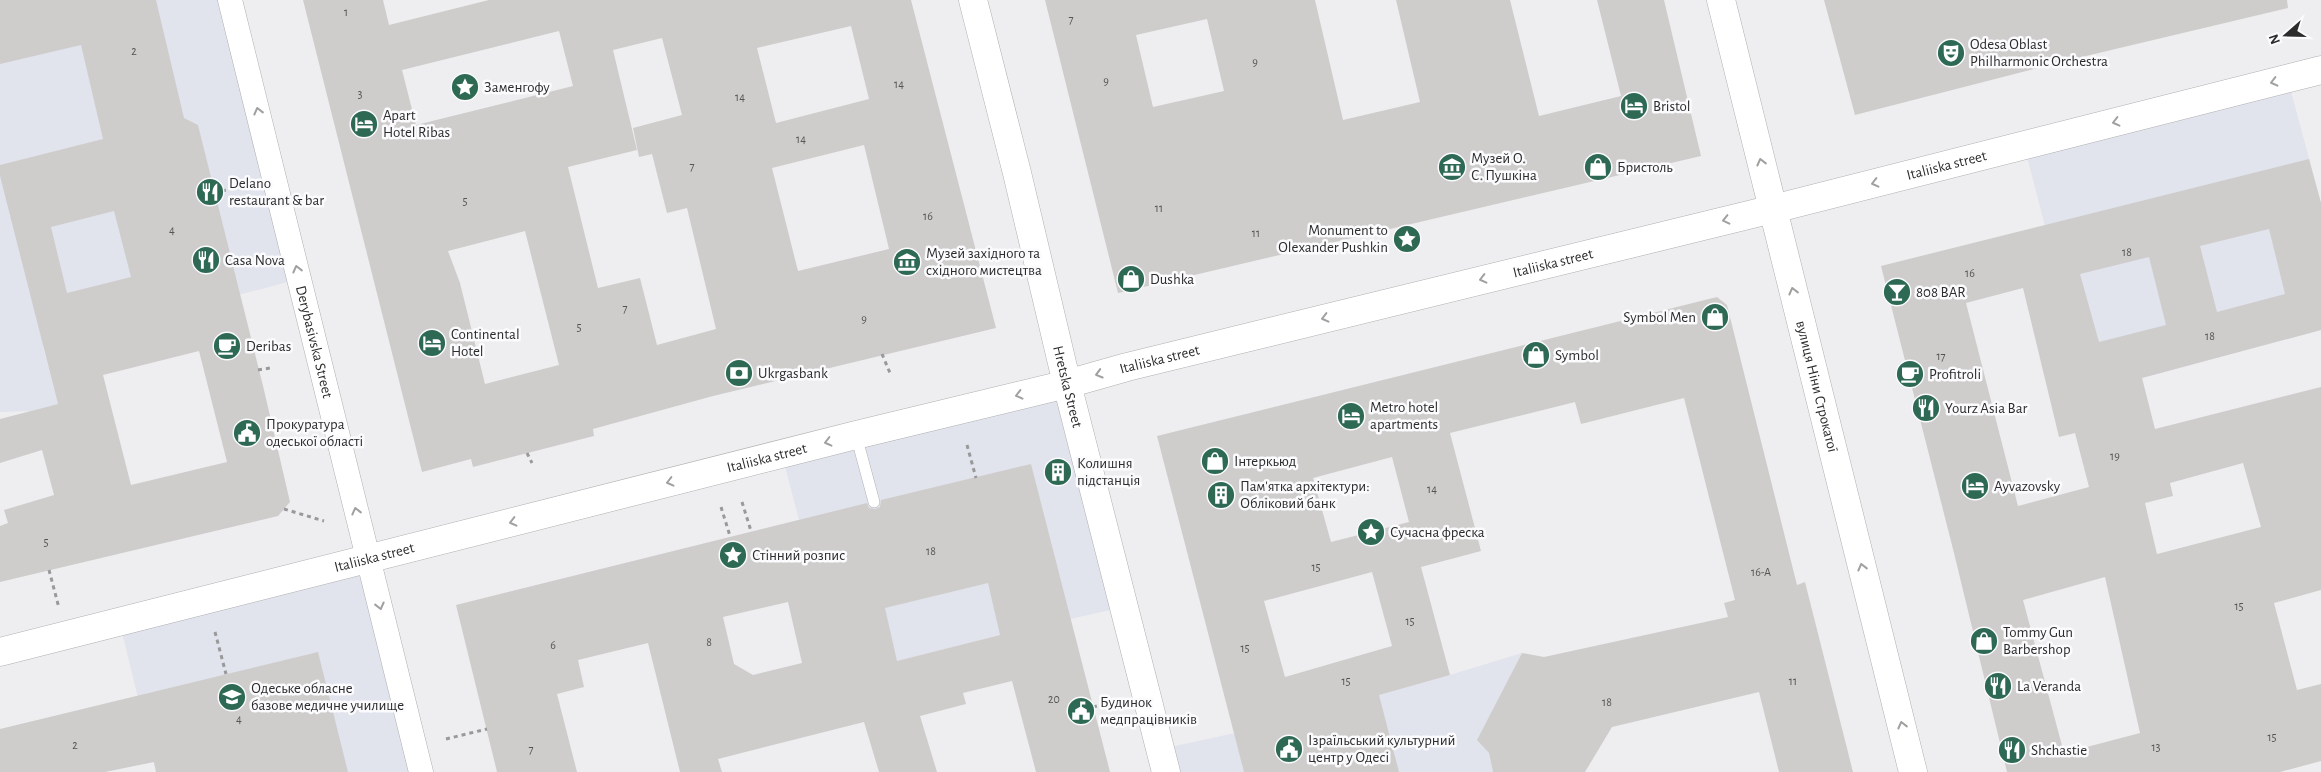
<svg xmlns="http://www.w3.org/2000/svg" width="2321" height="772" viewBox="0 0 2321 772" font-family="'Alegreya Sans',sans-serif">
<style>
.built{fill:#e1e3ed}
.building{fill:#cfcdcc;fill-rule:evenodd}
.lines{fill:none;stroke-linecap:round;stroke-linejoin:round}
.service-casing{stroke:#aeafb1;stroke-width:12}
.minor-casing{stroke:#aeafb1;stroke-width:25}
.tertiary-casing{stroke:#aeafb1;stroke-width:29}
.secondary-casing{stroke:#aeafb1;stroke-width:29}
.path{stroke:#99999b;stroke-width:3;stroke-dasharray:4 4;stroke-linecap:butt}
.service{stroke:#fff;stroke-width:11}
.minor{stroke:#fff;stroke-width:24}
.tertiary{stroke:#fff;stroke-width:28}
.secondary{stroke:#fff;stroke-width:28}
.oneway{stroke:#a0a0a0}
.labels{text-anchor:middle;dominant-baseline:central;stroke-width:5;stroke-linejoin:round;paint-order:stroke}
.number-label{font-size:12px;fill:#555455}
.poi-label{font-size:15px;fill:#2c2c2d;stroke:#fbfbfe;text-anchor:start}
.street-label{font-size:15px;fill:#2c2c2d;stroke:#fbfbfe}
</style>
<rect width="100%" height="100%" fill="#eeeef0"/>
<path class="built" d="M0,0h226l69,280 -252,67 15,57 -27,7 -31,1z
M2289,84l32,119v127l-179,48 9,36 -88,-118 -38,-147z
M1066,385l53,223 -119,27 -160,41 -57,-217z
M364,566l52,206h-260l-36,-148z
M1522,653l-44,87 11,13 4,19h-321l-6,-24 69,-15 215,-58z"/>
<path class="building" d="M0,0h156l28,118 14,7 66,265 26,112 -12,14 -278,66v-56l8,-3 -4,-13 50,-15 -12,-45 -42,13v-44l58,-15 -58,-228v-11l103,-26 -22,-94 -81,19zM114,211l17,66 -64,16 -16,-66zM199,351l28,111 -96,23 -28,-110z
M303,0h80l6,25 100,-25h422l85,328 -283,68 -120,33 1,7 -121,31 -2,-8 -49,13zM851,26l18,73 -93,24 -19,-75zM559,31l14,55 -157,39 -14,-55zM662,38l20,77 -49,13 6,29 13,-3 15,59 20,-5 29,121 -59,16 -17,-67 -42,10 -30,-121 69,-17 -24,-100zM864,145l25,104 -91,22 -26,-103zM525,231l34,134 -74,19 -25,-101 -12,-32z
M1045,0h270l28,120 77,-18 -24,-102h114l29,116 82,-20 -24,-96h67l37,156 -583,137zM1207,19l17,72 -71,16 -17,-72z
M1824,0h463l1,8 -223,53 -210,54z
M2309,159l12,44v127l-179,48 13,51 166,-42v203l-47,13 23,87 24,-6v77l-41,11h-273l-53,-219 -73,-287zM2269,229l16,65 -68,18 -17,-66zM2149,257l17,68 -67,17 -19,-68zM2023,288l36,149 16,-4 14,54 -71,19 -52,-203zM2243,463l18,64 -104,27 -12,-51 28,-7 -3,-13zM2105,577l35,156 -76,20 -41,-153z
M1717,297l10,8 70,280 8,-3 48,190h-74l-20,-80 -147,35 -27,45h-92l-4,-19 -12,-13 45,-87 22,4 184,-40 -4,-14 11,-3 -51,-202 -103,26 -6,-22 -125,31 31,118 -60,16 29,108 -71,20 20,77h-155l-87,-336zM1392,457l17,65 -78,20 -18,-64zM1372,572l20,74 -107,31 -21,-76z
M1031,464l79,308h-74l-24,-91 -49,12 3,11 -46,12 17,56h-58l-15,-50 -146,37 4,13h-42l-32,-129 -70,17 6,27 -27,7 20,78h-80l-41,-167 411,-102 2,5 6,1 5,-2 1,-7zM988,583l12,52 -103,26 -12,-53zM788,602l14,61 -49,12 -19,-11 -11,-47z
M318,652l30,120h-192l-2,-10 -49,10h-105v-43z"/>
<g class="lines">
<defs>
<path id="service" d="M856,435l18,67"/>
<g id="minor">
<path id="s1" d="M230,0l191,772"/>
</g>
<g id="tertiary">
<path id="s2" d="M973,0l44,173 50,211 99,388"/>
<path id="s3" d="M0,652l856,-217 211,-51 60,-17 646,-158"/>
</g>
<g id="secondary">
<path id="s4" d="M1721,0l192,772"/>
<path id="s5" d="M1773,209l548,-139"/>
</g>
</defs>
<use href="#service" class="service-casing"/>
<use href="#minor" class="minor-casing"/>
<use href="#tertiary" class="tertiary-casing"/>
<use href="#secondary" class="secondary-casing"/>
<path class="path" d="M214,192l13,-2
M882,354l8,19
M258,370l12,-2
M967,445l9,33
M527,453l5,10
M742,502l9,29
M721,507l9,29
M284,509l40,12
M49,570l10,38
M215,632l11,42
M1093,707l23,-6
M446,739l41,-10"/>
<use href="#service" class="service"/>
<use href="#minor" class="minor"/>
<use href="#tertiary" class="tertiary"/>
<use href="#secondary" class="secondary"/>
</g>
<defs><path id="oneway-chevron" d="M-2-3.5L2.5 0L-2 3.5" fill="none" stroke-width="1.6" stroke-linecap="round" stroke-linejoin="round" transform="scale(1.25)"/></defs>
<g class="oneway">
<use href="#oneway-chevron" transform="translate(2274 82) rotate(166)"/>
<use href="#oneway-chevron" transform="translate(258 111) rotate(-104)"/>
<use href="#oneway-chevron" transform="translate(2116 122) rotate(166)"/>
<use href="#oneway-chevron" transform="translate(1761 162) rotate(-104)"/>
<use href="#oneway-chevron" transform="translate(1875 183) rotate(166)"/>
<use href="#oneway-chevron" transform="translate(1726 220) rotate(167)"/>
<use href="#oneway-chevron" transform="translate(297 269) rotate(-104)"/>
<use href="#oneway-chevron" transform="translate(1483 279) rotate(166)"/>
<use href="#oneway-chevron" transform="translate(1793 291) rotate(-104)"/>
<use href="#oneway-chevron" transform="translate(1325 318) rotate(166)"/>
<use href="#oneway-chevron" transform="translate(1099 374) rotate(164)"/>
<use href="#oneway-chevron" transform="translate(1019 395) rotate(166)"/>
<use href="#oneway-chevron" transform="translate(828 442) rotate(166)"/>
<use href="#oneway-chevron" transform="translate(670 482) rotate(166)"/>
<use href="#oneway-chevron" transform="translate(356 511) rotate(-104)"/>
<use href="#oneway-chevron" transform="translate(513 522) rotate(166)"/>
<use href="#oneway-chevron" transform="translate(1862 567) rotate(-104)"/>
<use href="#oneway-chevron" transform="translate(380 606) rotate(76)"/>
<use href="#oneway-chevron" transform="translate(1902 725) rotate(-104)"/>
</g>
<defs>
<symbol id="theatre-disc" viewBox="-11 -11 22 22"><circle r="9.5" fill="#2d6953" stroke="#fbfbfe"/><path d="M-5-5.5Q0-4 5-5.5V0Q5 5 0 6Q-5 5-5 0ZM-3.3-2.5H-1v1.5H-3.3ZM1-2.5H3.3v1.5H1ZM-2.8 1Q0 5.5 2.8 1Z" fill="#fff"/></symbol>
<symbol id="sight-disc" viewBox="-11 -11 22 22"><circle r="9.5" fill="#2d6953" stroke="#fbfbfe"/><path d="M0-6L1.8-2.2L6-1.7L2.9 1.2L3.7 5.4L0 3.3L-3.7 5.4L-2.9 1.2L-6-1.7L-1.8-2.2Z" fill="#fff"/></symbol>
<symbol id="hotel-disc" viewBox="-11 -11 22 22"><circle r="9.5" fill="#2d6953" stroke="#fbfbfe"/><path d="M-6-4.5h1.5V1H6V5H4.5V3h-9V5H-6ZM-4 0a1.8 1.8 0 1 1 3.6 0ZM.5 0V-2.5h3Q6-2.5 6 0Z" fill="#fff"/></symbol>
<symbol id="museum-disc" viewBox="-11 -11 22 22"><circle r="9.5" fill="#2d6953" stroke="#fbfbfe"/><path d="M0-6L6-3V-2H-6V-3ZM-5-1h2V3h-2ZM-1-1h2V3h-2ZM3-1h2V3H3ZM-6 4H6V6H-6Z" fill="#fff"/></symbol>
<symbol id="shop-disc" viewBox="-11 -11 22 22"><circle r="9.5" fill="#2d6953" stroke="#fbfbfe"/><path d="M-5-2.5h2.3a2.7 3.5 0 0 1 5.4 0H5L5.5 6h-11ZM-1.5-2.5h3a1.5 2.3 0 0 0-3 0Z" fill="#fff"/></symbol>
<symbol id="restaurant-disc" viewBox="-11 -11 22 22"><circle r="9.5" fill="#2d6953" stroke="#fbfbfe"/><path d="M-5-6h1v4h1v-4h1v4h1v-4h1v5L-1.5 .5V6h-2V.5L-5-1ZM5-6V6H3V1.5H1.5Q1.5-4 5-6Z" fill="#fff"/></symbol>
<symbol id="bar-disc" viewBox="-11 -11 22 22"><circle r="9.5" fill="#2d6953" stroke="#fbfbfe"/><path d="M-6-5H6L.8 .8V4.5H3.5V6h-7V4.5H-.8V.8Z" fill="#fff"/></symbol>
<symbol id="cafe-disc" viewBox="-11 -11 22 22"><circle r="9.5" fill="#2d6953" stroke="#fbfbfe"/><path d="M-5.5-4.5H6V0H3Q3 3.5 0 3.5H-2.5Q-5.5 3.5-5.5 0ZM3-3.2v2h1.7v-2ZM-6 4.5H4V6H-6Z" fill="#fff"/></symbol>
<symbol id="bank-disc" viewBox="-11 -11 22 22"><circle r="9.5" fill="#2d6953" stroke="#fbfbfe"/><path d="M-6-4H6V4H-6ZM0-2.3a2.3 2.3 0 1 0 0 4.6a2.3 2.3 0 1 0 0-4.6Z" fill="#fff"/></symbol>
<symbol id="civic-disc" viewBox="-11 -11 22 22"><circle r="9.5" fill="#2d6953" stroke="#fbfbfe"/><path d="M-.6-6.5H3V-4.5H.6V-3L4-1V1h2V6H-6V1h2V-1L-.6-3ZM-1.2 2.5V6h2.4V2.5Z" fill="#fff"/></symbol>
<symbol id="building-disc" viewBox="-11 -11 22 22"><circle r="9.5" fill="#2d6953" stroke="#fbfbfe"/><path d="M-4-6H4V6H1V3H-1V6H-4ZM-2.5-4.3h1.7v1.8h-1.7ZM.8-4.3h1.7v1.8H.8ZM-2.5-1h1.7V.8h-1.7ZM.8-1h1.7V.8H.8Z" fill="#fff"/></symbol>
<symbol id="university-disc" viewBox="-11 -11 22 22"><circle r="9.5" fill="#2d6953" stroke="#fbfbfe"/><path d="M0-5L7-2L0 1L-7-2ZM-4 1L0 2.5L4 1V4Q0 6-4 4Z" fill="#fff"/></symbol>
</defs>
<g fill-rule="evenodd">
<use href="#theatre-disc" x="1935" y="37" width="32" height="32"/>
<use href="#sight-disc" x="449" y="71" width="32" height="32"/>
<use href="#hotel-disc" x="1618" y="90" width="32" height="32"/>
<use href="#hotel-disc" x="348" y="108" width="32" height="32"/>
<use href="#museum-disc" x="1436" y="151" width="32" height="32"/>
<use href="#shop-disc" x="1582" y="151" width="32" height="32"/>
<use href="#restaurant-disc" x="194" y="176" width="32" height="32"/>
<use href="#sight-disc" x="1391" y="223" width="32" height="32"/>
<use href="#restaurant-disc" x="190" y="244" width="32" height="32"/>
<use href="#museum-disc" x="891" y="246" width="32" height="32"/>
<use href="#shop-disc" x="1115" y="263" width="32" height="32"/>
<use href="#bar-disc" x="1881" y="276" width="32" height="32"/>
<use href="#shop-disc" x="1699" y="301" width="32" height="32"/>
<use href="#hotel-disc" x="416" y="327" width="32" height="32"/>
<use href="#cafe-disc" x="211" y="330" width="32" height="32"/>
<use href="#shop-disc" x="1520" y="339" width="32" height="32"/>
<use href="#bank-disc" x="723" y="357" width="32" height="32"/>
<use href="#cafe-disc" x="1894" y="358" width="32" height="32"/>
<use href="#restaurant-disc" x="1910" y="392" width="32" height="32"/>
<use href="#hotel-disc" x="1335" y="400" width="32" height="32"/>
<use href="#civic-disc" x="231" y="417" width="32" height="32"/>
<use href="#shop-disc" x="1199" y="445" width="32" height="32"/>
<use href="#building-disc" x="1042" y="456" width="32" height="32"/>
<use href="#hotel-disc" x="1959" y="470" width="32" height="32"/>
<use href="#building-disc" x="1205" y="479" width="32" height="32"/>
<use href="#sight-disc" x="1355" y="516" width="32" height="32"/>
<use href="#sight-disc" x="717" y="539" width="32" height="32"/>
<use href="#shop-disc" x="1968" y="625" width="32" height="32"/>
<use href="#restaurant-disc" x="1982" y="670" width="32" height="32"/>
<use href="#university-disc" x="216" y="681" width="32" height="32"/>
<use href="#civic-disc" x="1065" y="695" width="32" height="32"/>
<use href="#civic-disc" x="1273" y="733" width="32" height="32"/>
<use href="#restaurant-disc" x="1996" y="734" width="32" height="32"/>
</g>
<g class="labels">
<g class="number-label">
<text x="346" y="12">1</text>
<text x="1071" y="19">7</text>
<text x="134" y="51">2</text>
<text x="1255" y="62">9</text>
<text x="1106" y="81">9</text>
<text x="899" y="84">14</text>
<text x="360" y="94">3</text>
<text x="740" y="97">14</text>
<text x="801" y="139">14</text>
<text x="692" y="166">7</text>
<text x="465" y="201">5</text>
<text x="1159" y="208">11</text>
<text x="928" y="216">16</text>
<text x="172" y="230">4</text>
<text x="1256" y="233">11</text>
<text x="2127" y="252">18</text>
<text x="1970" y="273">16</text>
<text x="625" y="308">7</text>
<text x="864" y="319">9</text>
<text x="579" y="327">5</text>
<text x="2210" y="336">18</text>
<text x="1941" y="356">17</text>
<text x="2115" y="456">19</text>
<text x="1432" y="489">14</text>
<text x="46" y="542">5</text>
<text x="931" y="551">18</text>
<text x="1316" y="567">15</text>
<text x="1761" y="572">16-А</text>
<text x="2239" y="606">15</text>
<text x="1410" y="621">15</text>
<text x="709" y="642">8</text>
<text x="553" y="645">6</text>
<text x="1245" y="648">15</text>
<text x="1346" y="681">15</text>
<text x="1793" y="681">11</text>
<text x="1054" y="699">20</text>
<text x="1607" y="702">18</text>
<text x="239" y="719">4</text>
<text x="2272" y="737">15</text>
<text x="75" y="745">2</text>
<text x="2156" y="747">13</text>
<text x="531" y="749">7</text>
</g>
<g class="poi-label">
<text x="1970" y="44">Odesa Oblast<tspan x="1970" dy="17">Philharmonic Orchestra</tspan></text>
<text x="484" y="87">Заменгофу</text>
<text x="1653" y="106">Bristol</text>
<text x="383" y="115">Apart<tspan x="383" dy="17">Hotel Ribas</tspan></text>
<text x="1471" y="158">Музей О.<tspan x="1471" dy="17">С. Пушкіна</tspan></text>
<text x="1617" y="167">Бристоль</text>
<text x="229" y="183">Delano<tspan x="229" dy="17">restaurant &amp; bar</tspan></text>
<text x="1388" y="230" text-anchor="end">Monument to<tspan x="1388" dy="17">Olexander Pushkin</tspan></text>
<text x="926" y="253">Музей західного та<tspan x="926" dy="17">східного мистецтва</tspan></text>
<text x="225" y="260">Casa Nova</text>
<text x="1150" y="279">Dushka</text>
<text x="1916" y="292">808 BAR</text>
<text x="1696" y="317" text-anchor="end">Symbol Men</text>
<text x="451" y="334">Continental<tspan x="451" dy="17">Hotel</tspan></text>
<text x="246" y="346">Deribas</text>
<text x="1555" y="355">Symbol</text>
<text x="758" y="373">Ukrgasbank</text>
<text x="1929" y="374">Profitroli</text>
<text x="1370" y="407">Metro hotel<tspan x="1370" dy="17">apartments</tspan></text>
<text x="1945" y="408">Yourz Asia Bar</text>
<text x="266" y="424">Прокуратура<tspan x="266" dy="17">одеської області</tspan></text>
<text x="1234" y="461">Інтеркьюд</text>
<text x="1077" y="463">Колишня<tspan x="1077" dy="17">підстанція</tspan></text>
<text x="1240" y="486">Пам'ятка архітектури:<tspan x="1240" dy="17">Обліковий банк</tspan></text>
<text x="1994" y="486">Ayvazovsky</text>
<text x="1390" y="532">Сучасна фреска</text>
<text x="752" y="555">Стінний розпис</text>
<text x="2003" y="632">Tommy Gun<tspan x="2003" dy="17">Barbershop</tspan></text>
<text x="2017" y="686">La Veranda</text>
<text x="251" y="688">Одеське обласне<tspan x="251" dy="17">базове медичне училище</tspan></text>
<text x="1100" y="702">Будинок<tspan x="1100" dy="17">медпрацівників</tspan></text>
<text x="1308" y="740">Ізраїльський культурний<tspan x="1308" dy="17">центр у Одесі</tspan></text>
<text x="2031" y="750">Shchastie</text>
</g>
<g class="street-label">
<text stroke="none"><textPath href="#s5" startOffset="179">Italiiska street</textPath></text>
<text stroke="none"><textPath href="#s3" startOffset="1601">Italiiska street</textPath></text>
<text stroke="none"><textPath href="#s1" startOffset="352">Derybasivska Street</textPath></text>
<text stroke="none"><textPath href="#s3" startOffset="1196">Italiiska street</textPath></text>
<text stroke="none"><textPath href="#s2" startOffset="398">Hretska Street</textPath></text>
<text stroke="none"><textPath href="#s4" startOffset="398">вулиця Ніни Строкатої</textPath></text>
<text stroke="none"><textPath href="#s3" startOffset="791">Italiiska street</textPath></text>
<text stroke="none"><textPath href="#s3" startOffset="386">Italiiska street</textPath></text>
</g>
</g>
<g transform="translate(2286 35) rotate(250)" stroke="#fbfbfe" stroke-width="4" paint-order="stroke">
<path d="M0-4L9 19L0 12L-9 19Z" fill="#2c2c2d"/>
<text y="-8" font-size="14" font-weight="bold" text-anchor="middle" fill="#2c2c2d">N</text>
</g>
</svg>
